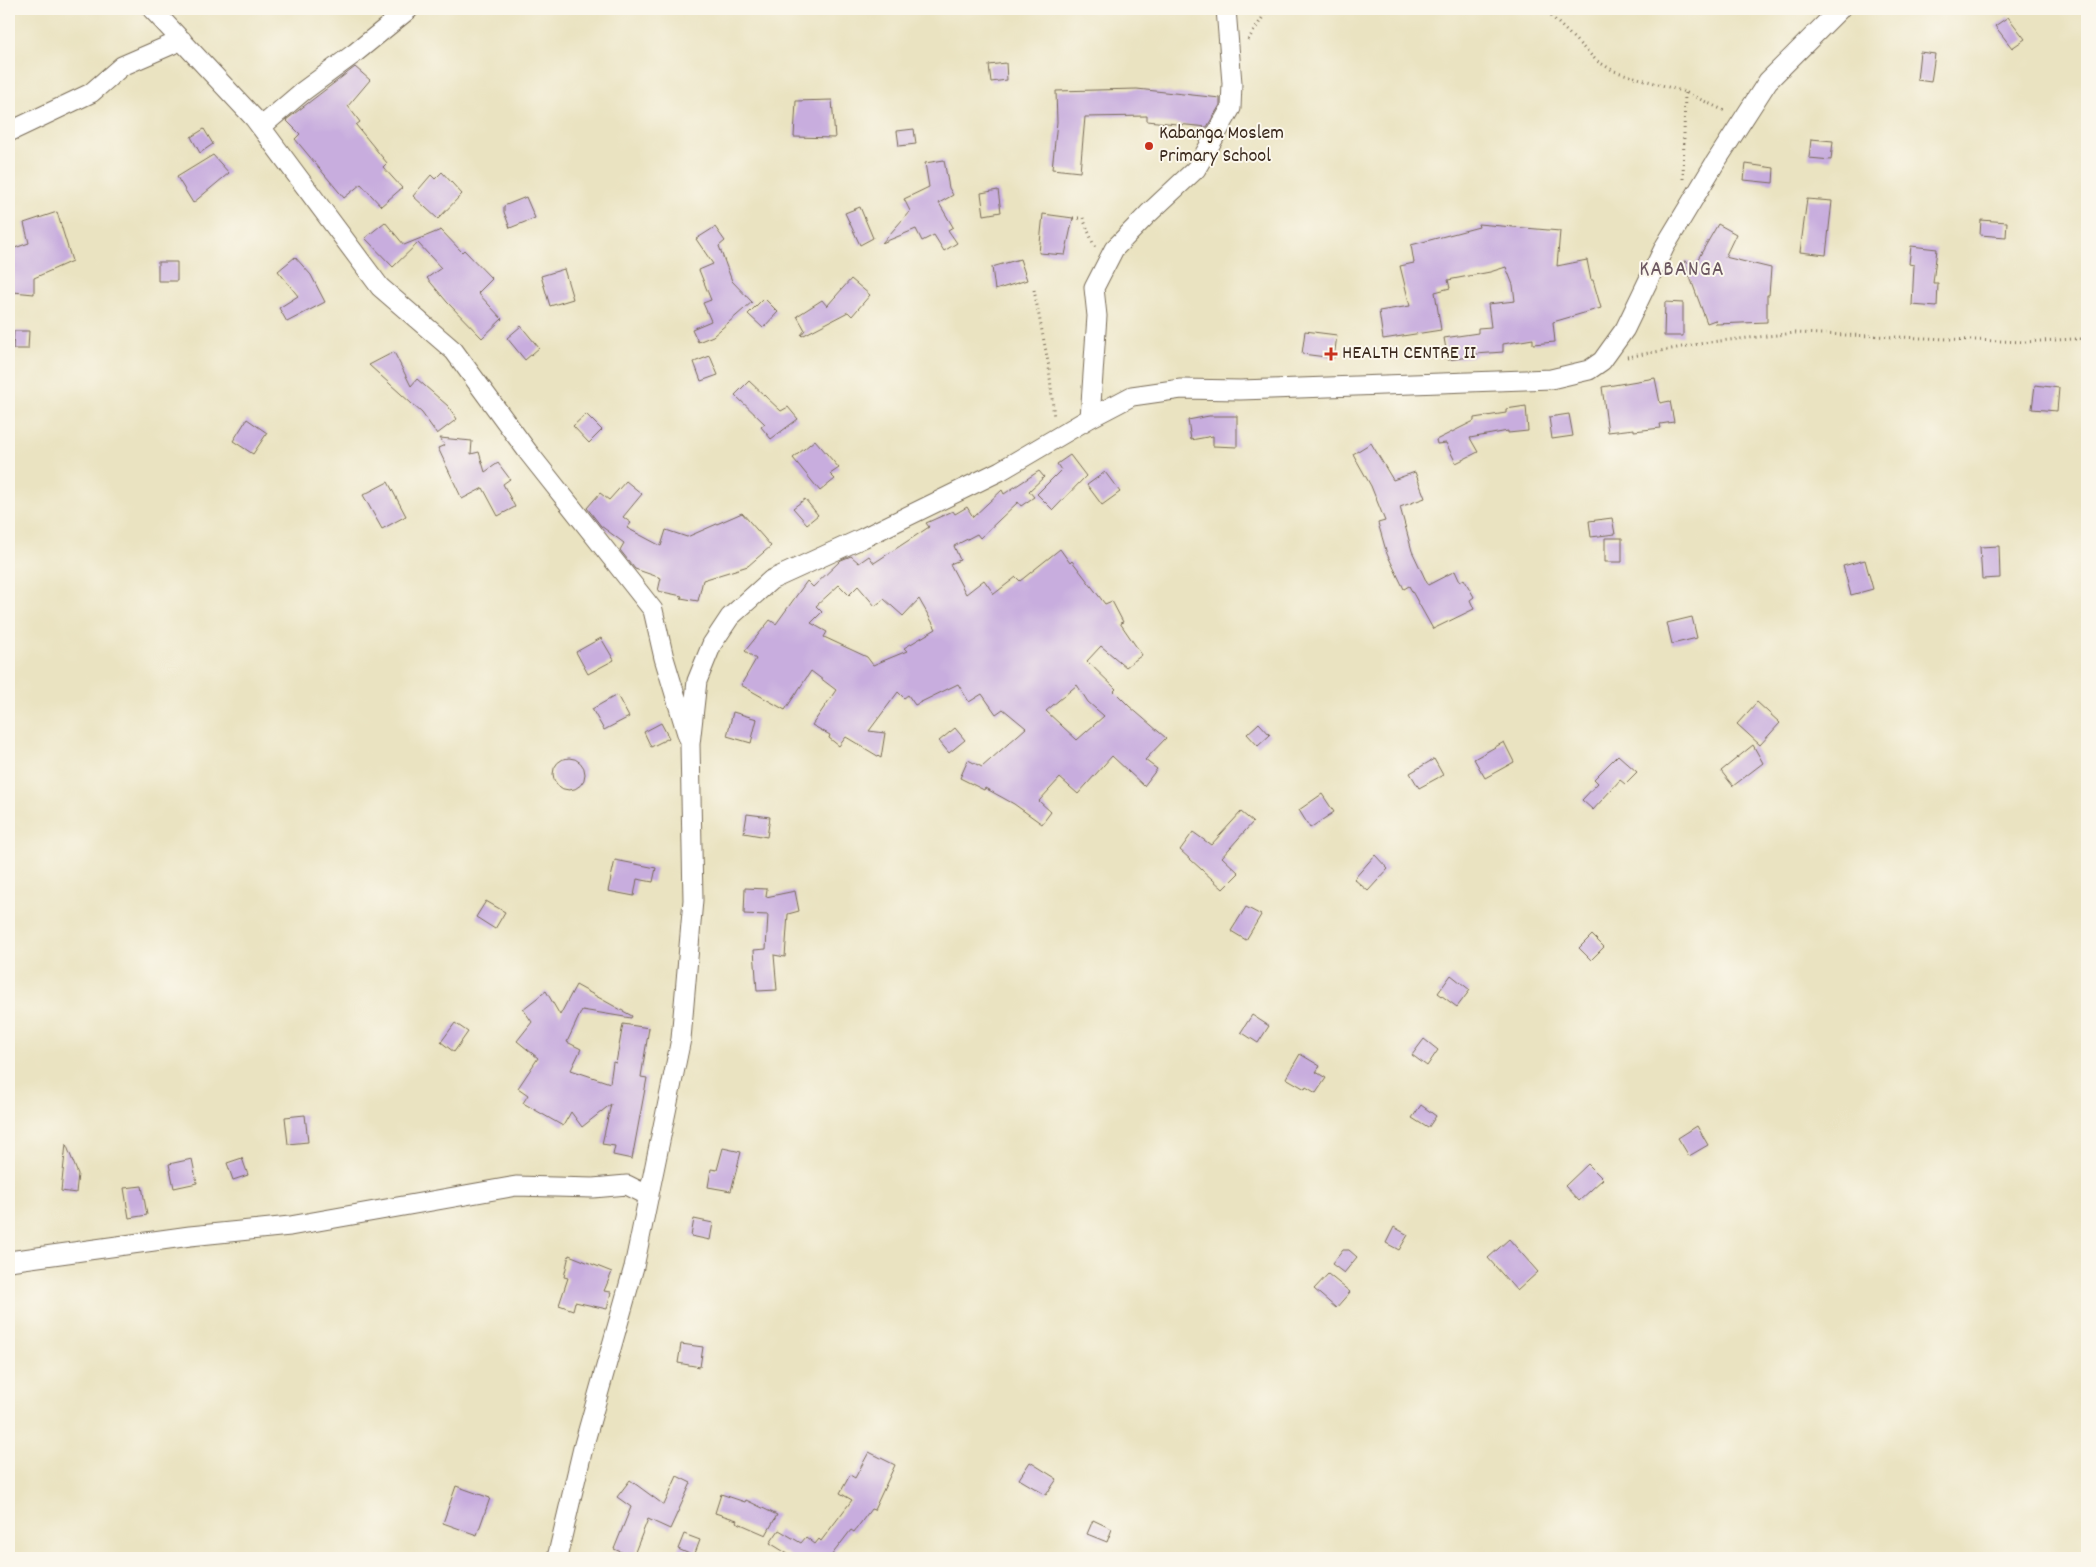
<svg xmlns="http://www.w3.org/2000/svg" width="2096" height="1567" viewBox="0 0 2096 1567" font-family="Dekko,sans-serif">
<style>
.building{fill:#c8adde;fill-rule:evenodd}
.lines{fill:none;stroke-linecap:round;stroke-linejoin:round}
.minor-casing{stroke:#786b57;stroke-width:21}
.path{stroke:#786b57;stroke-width:3;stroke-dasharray:1 4;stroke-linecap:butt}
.minor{stroke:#fff;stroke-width:19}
.poi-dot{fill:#c8321e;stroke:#fbf7ec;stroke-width:2}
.labels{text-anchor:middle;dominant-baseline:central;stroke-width:4;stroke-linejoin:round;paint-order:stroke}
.poi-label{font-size:20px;fill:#3b2a1e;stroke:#fbf7ec;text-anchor:start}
.quarter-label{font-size:22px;letter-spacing:1px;fill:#6c5861;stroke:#fbf7ec}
</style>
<rect width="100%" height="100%" fill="#fbf7ec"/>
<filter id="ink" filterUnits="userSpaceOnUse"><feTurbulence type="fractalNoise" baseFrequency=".02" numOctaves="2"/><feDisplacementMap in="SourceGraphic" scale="10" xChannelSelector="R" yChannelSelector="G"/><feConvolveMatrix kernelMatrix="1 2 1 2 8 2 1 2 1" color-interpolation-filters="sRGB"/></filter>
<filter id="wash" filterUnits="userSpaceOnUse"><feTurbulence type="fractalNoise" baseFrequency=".0096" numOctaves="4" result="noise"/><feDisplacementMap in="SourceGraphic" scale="20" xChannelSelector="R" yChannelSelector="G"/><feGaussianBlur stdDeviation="1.12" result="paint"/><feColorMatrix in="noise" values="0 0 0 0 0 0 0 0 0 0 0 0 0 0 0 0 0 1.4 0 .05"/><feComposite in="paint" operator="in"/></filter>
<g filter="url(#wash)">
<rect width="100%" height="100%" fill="#eae3c1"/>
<g id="blocks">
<path class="building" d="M2008,17l17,22 -13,9 -17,-22z
M1920,52l15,2 -4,28 -14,-2z
M1006,63l1,17 -16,2 -2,-17z
M355,67l15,13 -22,26 12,16 -4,3 31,38 -4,4 19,21 -21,18 -20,-22 -17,14 -49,-59 5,-5 -14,-14z
M1137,89l83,9v7l-13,22 -60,-6v-5l-62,1 -5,55 -28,-3 5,-47 -1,-31z
M832,100l3,38 -41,-1 2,-36z
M204,129l9,15 -13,9 -9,-16z
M914,129l2,15 -17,2 -2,-15z
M1811,139l22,2 -2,19 -22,-2z
M213,155l16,18 -36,30 -16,-26z
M944,160l5,28 4,7 -14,8 14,24 -5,3 9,13 -13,8 -10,-16 -12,6 -6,-12 -34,14 28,-32 -6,-12 25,-12 -4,-24z
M1746,164l28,4 -1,15 -29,-3z
M442,172l20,22 -24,25 -25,-23 18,-21 4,4z
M998,190l3,22 -17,3 -3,-22z
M526,197l9,21 -25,10 -6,-16v-6z
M1807,199l25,2 -6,54 -26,-3z
M860,207l13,31 -13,7 -15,-32z
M57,212l15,49 -38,17v16l-21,-2 -4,-42 20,-7 -5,-20z
M1043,214l30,4 -8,37 -26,-2z
M1981,220l26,2 -1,15 -26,-2z
M385,222l19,23 37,-15 21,22 2,-2 28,29 -14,14 24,26 -20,19 -35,-36 -20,-24 14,-10 -23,-25 -25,24 -28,-29z
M1478,224l82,7 -3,35 30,-6 4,20h2l8,28 -48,14 2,20 -22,2v-5l-30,5v8l-27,2v2l-28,4 -4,-22 34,-5v-5l13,-1 -3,-23 27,-3 -2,-16 -7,-18 -16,5 -42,8 2,8 -15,4 6,38 -58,9 -4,-28 31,-5 -10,-40 14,-3 -3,-18 68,-18z
M1718,224l18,10 -11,23 46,11 -2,27h-2v27l-51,2 -1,-4 -8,3 -23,-62 11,3z
M715,227l10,14 -6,5 13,35 20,21 -39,34 -15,6 -6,-13 19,-8 -8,-18 8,-3 -12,-30 14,-6 -17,-25z
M1911,246l26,3 -4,34h5l-1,24 -25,-2 2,-40 -5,-1z
M295,257l16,18 14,27 -38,20 -8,-14 19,-12 -20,-25z
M1020,259l7,21 -32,10 -3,-23z
M158,262h19v19h-19z
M564,269l9,30 -23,7 -9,-30z
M851,279l19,16 -18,21 -4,-4 -46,24 -1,-1 4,-5 -8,-14 25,-16 5,6z
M764,298l14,14 -15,16 -15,-14z
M1665,302l18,1v33h-19z
M521,326l18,22 -14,12 -18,-22z
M14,331h15l-1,18h-15z
M1305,331l32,4 -3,23 -32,-4z
M394,352l17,34 6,-7 31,27 9,13 -20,15 -15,-21 -53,-48z
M710,356l8,19 -17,6 -7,-19z
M1655,378l5,25 10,-2 4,21 -14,2 1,4 -27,3v-2l-26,3 -6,-45z
M749,381l32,30 7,-4 10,12 -27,20 -10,-12 4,-3 -30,-29z
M2035,385l24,3 -2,23 -25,-2z
M1526,406l2,25 -20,2v-2l-38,7 8,14 -22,11 -10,-20 -9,1 -1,-4 38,-19v-3l32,-5v-4z
M586,414l16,16 -13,13 -16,-17z
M1569,414l4,22 -21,3 -3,-22z
M1209,416h28v31l-24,-1v-10l-22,4 -3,-20z
M247,419l20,14 -14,21 -20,-13z
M440,438l32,3 -1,13 8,-2 6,20 13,-9 12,16 -7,5 12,23 -17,9 -15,-28 -21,11 -24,-51 7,-3z
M815,440l24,28 -9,6 5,5 -15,12 -27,-33z
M1371,443l22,37 22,-8 10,26 -25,9 12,44 16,34 27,-14 5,11 4,-3 10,18 -4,3 4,9 -41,20 -24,-43 -5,3 -17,-35 -9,-31 7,-2 -14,-35 -18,-32z
M1070,455l16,21 -33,34 -16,-16 24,-24 -4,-6z
M1039,471l5,6 -15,14 5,6 -13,9 -3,-4 -38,36 -3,-4 -23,12 6,14 -10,4 16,30 18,-14 10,14 22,-17 4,4 40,-32 10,14 2,-2 33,43 7,-3 11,21 -3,1 22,32 -16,12 -25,-21 -14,15 29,28 -2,2 15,15 37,32 -21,22 12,9 -13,17 -32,-30 -34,38 -18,-16 -21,23 12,11 -9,12 -28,-20 -29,-16 -1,2 -24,-12 8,-18 14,7 44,-39 -23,-19 -7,5 -14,-20 -13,8 -11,-18 -43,21 -7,-10 -4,3 -6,-6 -29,39 16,2 -4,25 -35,-21 -7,9 -10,-8 1,-3 -18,-10 24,-35 -25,-19 -26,39 -44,-25 15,-26 -11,-8 25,-31 6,4 31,-43 6,6 28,-27 10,-4 8,7 10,-7 5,7 55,-36 -3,-4 27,-12 2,3 12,-7 6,10 29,-27 2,4zM839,585l10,10 9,-9 17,20 9,-7 19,17 16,-17 17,30 -32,19 3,3 -34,14 -6,-8 -43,-20 3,-5 -16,-9 11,-11 -6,-6zM1077,685l11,17 16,14 -27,24 -31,-29z
M1105,472l15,20 -18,13 -15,-20z
M626,481l16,13 -19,23 8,6 -4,5 34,18 5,-16 21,7 55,-24 29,33 -23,20 -45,14 -5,21 -17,-3 1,-2 -24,-5 3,-13 -26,-9 -15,-19 4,-7 -23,-17 -14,-18 13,-15 9,7z
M388,482l18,34 -24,13 -19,-34z
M805,499l13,16 -11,9 -14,-16z
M1612,518l3,16 -24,3 -2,-16z
M1605,538h17v24h-17z
M1999,546l1,32 -18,1 -2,-32z
M1865,560l8,29 -22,6 -8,-29z
M1692,617l5,21 -25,6 -5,-21z
M601,638l13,22 -26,14 -12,-22z
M617,695l12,22 -25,13 -12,-21z
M1757,702l23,21 -20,22 -23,-21z
M733,712l24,7 -6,24 -24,-7z
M661,723l8,15 -18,9 -7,-15z
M1259,723l11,12 -12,11 -11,-12z
M955,728l10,12 -16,13 -10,-12z
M1504,742l10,20 -29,16 -11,-19z
M1753,745l10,18 -30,23 -12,-15z
M1618,755l19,17 -12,12 -5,-4 -27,30 -11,-10 16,-17 -4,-4z
M553 774a16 16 0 1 1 32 0a16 16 0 1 1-32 0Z
M1434,759l9,16 -24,13 -9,-15z
M1322,794l12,18 -24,16 -11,-18z
M1241,812l12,10 -31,35 17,16 -16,16 -43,-39 13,-18 18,13z
M747,814l23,3 -3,20 -23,-4z
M1375,855l13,14 -20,22 -14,-12z
M615,860l41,8 -3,14 -16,-3 -3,17 -26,-5z
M745,888l22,1 -1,8 29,-6 4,20 -11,3 -3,43 -11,-2 3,35 -20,1 -3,-41 12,-1 2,-34 -24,-1z
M486,901l19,11 -10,17 -19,-12z
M1246,907l15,8 -15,25 -15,-9z
M1592,935l12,12 -13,13 -12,-12z
M1451,975l19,15 -13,17 -19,-14z
M576,985l56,31 -1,2 -49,-8 -15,32 14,7 -10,21 39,13 3,-21 3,1 7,-39 26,4 -8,49 6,1 -15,81 -19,-4 2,-9 -13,-2 9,-40 -29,23 -11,-15 -8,14 -40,-23 5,-8 -10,-7 20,-30 -21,-17 15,-19 -9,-13 23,-18 14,24z
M1252,1015l17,11 -11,17 -17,-11z
M455,1023l13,9 -14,20 -13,-10z
M1424,1039l14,11 -11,16 -15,-11z
M1300,1054l20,12 -4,6 10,6 -10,15 -10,-6 -1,2 -19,-11z
M1421,1105l15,11 -8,12 -16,-10z
M305,1115l3,27 -20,2 -3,-27z
M1697,1126l11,19 -19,11 -11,-18z
M66,1144l12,30 -2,19 -15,-2z
M723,1148l18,4 -10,39 -23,-4 3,-18 6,1z
M242,1158l6,17 -15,5 -6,-17z
M192,1159l5,24 -23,5 -5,-24z
M1588,1164l15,15 -24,22 -14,-15z
M142,1186l5,29 -18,3 -5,-30z
M694,1219l19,4 -3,17 -19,-4z
M1394,1227l14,8 -9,15 -13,-7z
M1509,1239l29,33 -21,19 -29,-33z
M1343,1250h6l8,7 -13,16 -12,-9z
M569,1255l43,17 -8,19 7,1 -4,17 -32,-7 -2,8 -14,-5 9,-27 -4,-1z
M1328,1274l22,18 -14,16 -22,-19z
M681,1344l22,3 -3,20 -22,-4z
M869,1452l26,13 -21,45 -3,-1 -17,23 -3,-2 -20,26 4,2h-46l2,-2 -21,-13 9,-13 22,13 5,-6 9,7 4,-5 2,2 31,-41 -12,-7 10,-18 5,3z
M1030,1462l27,17 -11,16 -27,-16z
M677,1476l14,7 -21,46 -22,-10 -15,38 -19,-8 17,-42 -14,-10 13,-17 34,25z
M456,1486l34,12 -13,37 -34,-12z
M721,1494l24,8 1,-2 31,15 -11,20 -30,-13 1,-2 -22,-7z
M1093,1520l19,9 -5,13 -20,-8z
M684,1534l16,6 -6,16 -16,-7z"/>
</g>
</g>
<g filter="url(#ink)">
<use href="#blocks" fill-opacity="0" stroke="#786b57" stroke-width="1"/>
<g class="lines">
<defs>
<path id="minor" d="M152,9l102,109 126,169 74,64 74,101 125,158 11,48 24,79
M261,127l41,-35 53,-39 54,-44
M9,132l82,-39 31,-27 60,-26
M1090,418l7,-102 -3,-28 20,-39 34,-35 48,-45 35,-61 1,-25 -6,-74
M9,1261l181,-25 100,-10 226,-40 77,2 34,-3 22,11
M557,1558l26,-110 51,-181 47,-228 12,-139 -3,-156 7,-63 15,-37 18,-27 41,-37 92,-42 137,-67 90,-53 42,-22 49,-7 59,1 311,-11 38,-9 13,-9 23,-32 40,-83 50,-83 53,-82 72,-72"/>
</defs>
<use href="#minor" class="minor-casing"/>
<path class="path" d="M1544,9l53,52 17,10 71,21 42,20
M1248,40l20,-31
M1683,179l2,-87
M1073,218h10l12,30
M1034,290l15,77 5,51
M1627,357l83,-15 86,-9 229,9 47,-3h15"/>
<use href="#minor" class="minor"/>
</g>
</g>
<g class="poi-dot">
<circle cx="1149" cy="146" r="5"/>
<path d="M1328.5 346.5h5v5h5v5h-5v5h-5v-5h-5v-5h5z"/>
</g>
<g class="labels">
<g class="poi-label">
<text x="1159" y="134">Kabanga Moslem<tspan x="1159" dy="23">Primary School</tspan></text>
<text x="1342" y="354">HEALTH CENTRE II</text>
</g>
<g class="quarter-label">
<text x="1682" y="270">KABANGA</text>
</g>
</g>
<rect width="2096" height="1567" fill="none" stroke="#fbf7ec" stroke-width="30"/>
</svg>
